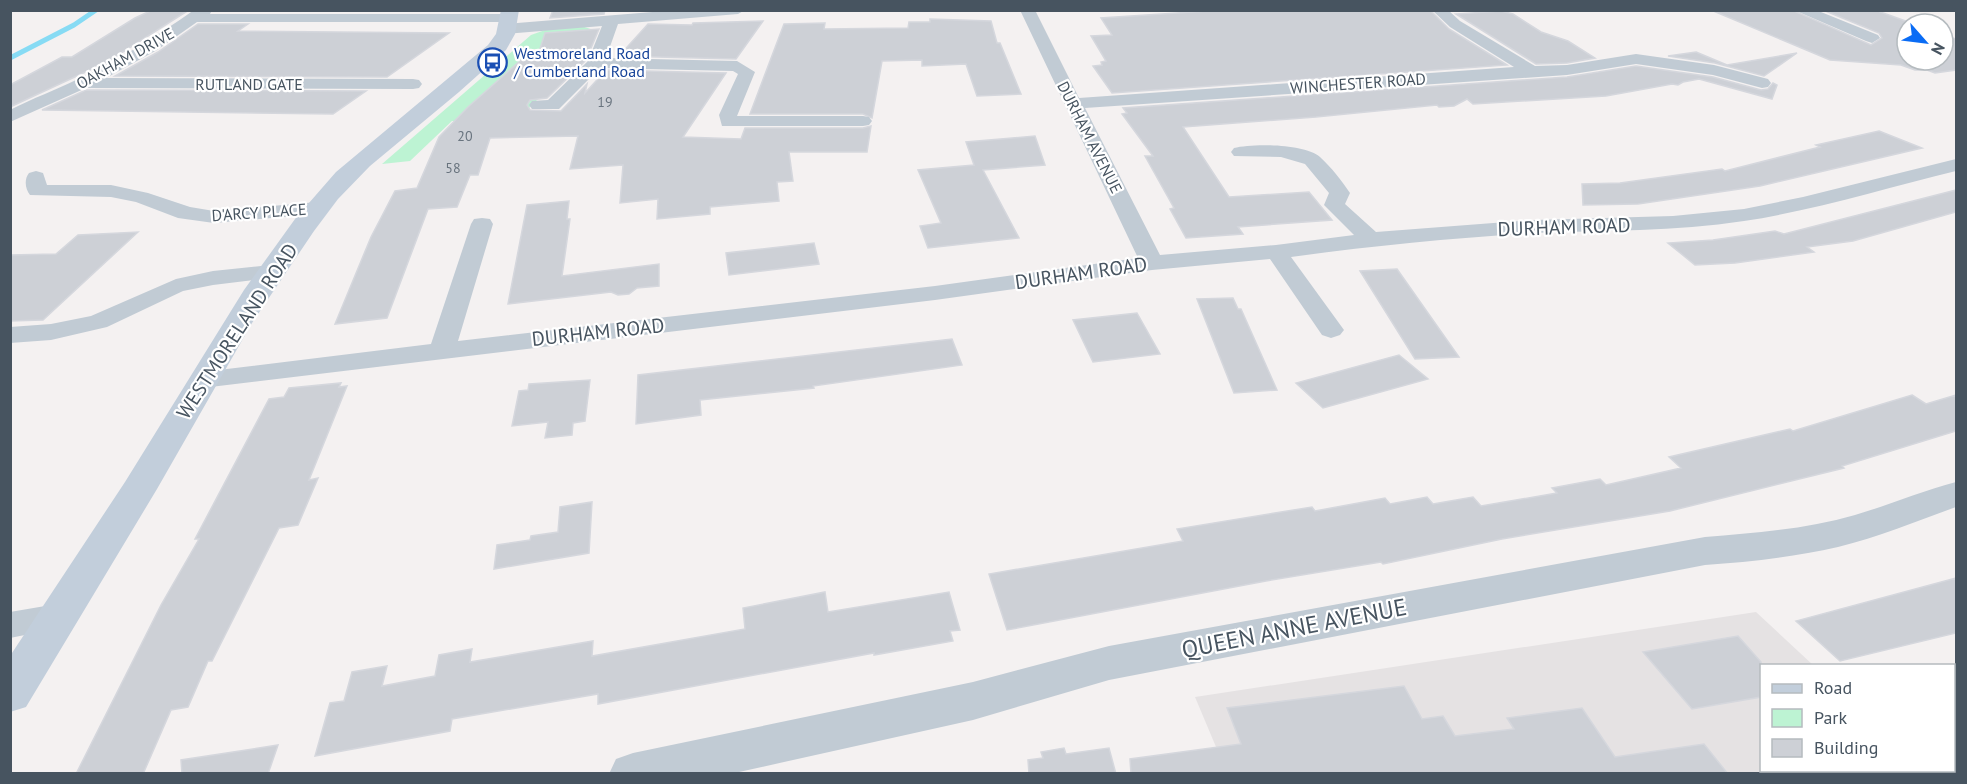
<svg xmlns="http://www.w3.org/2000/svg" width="1967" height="784" viewBox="0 0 1967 784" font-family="'PT Sans',sans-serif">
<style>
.education{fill:#e5e2e3}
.green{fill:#bdf3d3}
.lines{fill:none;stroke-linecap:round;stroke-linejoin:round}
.stream{stroke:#87dbf4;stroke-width:5}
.building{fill:#cdd0d6;stroke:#d5d7dd;stroke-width:1.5}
.minor{fill:#c1cbd4;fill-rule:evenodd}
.tertiary{fill:#c1cbd4;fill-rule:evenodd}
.secondary{fill:#c2cedb;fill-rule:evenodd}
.labels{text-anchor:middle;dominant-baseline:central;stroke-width:4.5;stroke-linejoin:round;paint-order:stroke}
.far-number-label{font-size:14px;fill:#68737e}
.far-transit-label{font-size:16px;fill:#164399;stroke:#fff;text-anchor:start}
.far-street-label{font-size:16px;fill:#475460;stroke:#fff}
.street-label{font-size:20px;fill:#475460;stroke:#fff}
.near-street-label{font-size:24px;fill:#475460;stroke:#fff}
</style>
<rect width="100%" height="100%" fill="#f4f1f1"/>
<path class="education" d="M1756,612l57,53 -51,1v104h165l3,3h-703l-32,-76z"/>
<path class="green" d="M581,26l13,4 -6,20 -54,-1 -50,44 58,2 -27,27 -63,-1 -42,40 -28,3 149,-129 14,-5z"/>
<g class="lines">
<path class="stream" d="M10,58l64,-33 22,-15"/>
</g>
<path class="building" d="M164,10h25l-82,52 -97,45v-22l52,-28h10l63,-39 15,-7z
M553,10h52l-1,4 -54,4z
M1223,10h207l19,19 58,36 -395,28 -19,-27 9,-1 -1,-3 5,-1 -15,-25 21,-1 -11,-17z
M1711,10h81l79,35 11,-7 -3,-5 -56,-23h52l39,14h-7v36h36v-25l13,4v31l-21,3 -8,-3h-12l-14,-5 -71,-5z
M1501,11l12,3 28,18 27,9 27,17 -28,5 -31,1 -80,-50z
M930,19l61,2 6,22h3l21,51 -44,2 -11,-32 -44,2v-6l-40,1 -10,57 -9,-4h-113l34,-90 41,-1 -1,6 84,-1 1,-6h21z
M763,21l-27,38 -117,-3 29,-32 44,1 1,-2z
M198,24h50l-10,7 211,2 -62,44 -272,-1 43,-24z
M599,29l-13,31 -39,38 -17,2 -3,5 3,5 31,1 26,-27 -2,9 21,-23 120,3 -43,64 58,2 4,-11h118l8,-2 -4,26h-78l4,29 -16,1 2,19 -69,6v7l-53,5 1,-20 -38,4 3,-38 -53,4 8,-33 -88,2 -12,37h-8l-13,32 -29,2 -41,109 -52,6 36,-87 24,-46 22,-3 22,-51 29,-30 62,-55h9l6,-19z
M1696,52l31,13 70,-12 -33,23 -49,-13 -47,-7z
M1636,66l77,11 48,13 7,-1 5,-6 4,2 -5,14 -73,-20 -16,3 -5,3 -6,-1 -66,12 -133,8 -6,-5 -13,7 -15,1 -2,-2 -121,12 -133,10 46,70 80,-5 23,28 -94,7 5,7 -57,4 -16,-29 4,-1 -29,-52h8l-31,-42 5,-1 -4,-5 444,-31z
M86,90l280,1 -33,23 -291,-4z
M1879,131l43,17 -162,38 -122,18 -55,1 -1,-21 38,-1 102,-14 3,2 95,-24 -4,-2z
M1035,136l10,29 -62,5 36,68 -91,10 -8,-22 21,-3 -23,-53 56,-5 -8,-23z
M1956,190v22l-103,29 -46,6 7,5 -79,11 -40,2 -27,-22 45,-3 62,-9 9,3z
M569,201l-2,18h3l-8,57 97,-12v22l-22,2 -8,6 -11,1 -7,-3 -103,12 19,-99z
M138,232l-95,88 -33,1v-66l46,-1 22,-19z
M814,243l5,21 -90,11 -3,-22z
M1397,269l45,64 17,24 -44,2 -55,-88z
M1233,298l5,11h3l36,81 -43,3 -37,-94z
M1137,313l23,41 -67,8 -20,-42z
M952,339l10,26 -149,21 1,2 -114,12 1,15 -65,9 2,-49z
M1399,355l29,24 -105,29 -27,-25z
M590,380l-5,41 -12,2 -1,12 -27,3 3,-16 -36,4 7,-35 9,-1 1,-6z
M341,383l-2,4 8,-1 -38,94 9,-2 -20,47 -19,3 -67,133h-4l-20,46 -17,3 -28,64h-67l85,-169 38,-66h-4l74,-140 15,-2 5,-9z
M1912,395l14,9 30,-9v36l-114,35 2,2 -174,43 -168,28 -119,25 -2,-2 -115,19 -259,49 -18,-56 194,-33 -6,-12 135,-22 3,4 70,-13 5,6 37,-7 6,7 40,-7 8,9 76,-13 -5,-5 48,-9 6,6 75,-17 -12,-11 121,-28 3,2z
M592,502l-3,51 -95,16 3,-24 33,-5 1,-4 27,-4 2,-25z
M1956,578v55l-116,28 -44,-40z
M825,592l3,20 121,-20 11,38 -10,1 3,10 -79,14v-2l-276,51v-10l-146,25 -2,12 -135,25 15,-53 14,-2 8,-29 35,-6 -5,20 53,-10 4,-21 33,-6 -2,13 123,-21 -1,15 153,-27 -2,-21z
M1738,636l23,26v35l-69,12 -49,-57z
M1404,686l18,33 21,-3 12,20 59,-7 -7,-11 75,-10 33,49 89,-13 24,30h-597l-1,-15 111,-15 -14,-36z
M278,745l-10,29h-86l-1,-14z
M1064,748l2,6 43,-6 7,26h-87l-1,-14 15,-2 -2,-6z"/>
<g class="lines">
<path class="minor" d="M194,10h18l-2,4h298l7,4 -7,4h-311l-40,28 -51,28 307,1 6,1 3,4 -3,4 -6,1 -327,-1 -76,34v-12c23,-12 46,-20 68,-31 41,-19 79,-43 116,-69z
M677,10h68l-7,4 -120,10 -12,34 131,3 18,11 -18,44h126l6,1 3,4 -3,4 -6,1h-141l-3,-11 19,-41 -5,-3 -133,-3 -41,41h-27l-3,-4 3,-4 16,-1 40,-39 14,-35 -96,8 -8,-5 8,-5z
M1020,10h15l44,88 435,-31 -64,-40 -18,-17h16l12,11 75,45 32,-1 69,-11 78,11 54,14 3,4 -3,4 -6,1 -49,-13 -77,-11 -69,11 -482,33 75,147 116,-10 78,-10 -30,-30 5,-12 -24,-29 -24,-7 -47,-1 -3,-4 3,-4c20,-5 71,-4 86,9 11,10 22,24 30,36l-5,11 31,28 158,-12 139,-4 71,-7 59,-12 153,-38v12c-70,17 -140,39 -212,50 -69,11 -139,9 -209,12 -82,5 -163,13 -244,24l53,73 -4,5 -9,3 -9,-3 -52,-76 -118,11 -217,30 -733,88 -9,-2 -4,-6 4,-6 9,-2 229,-28 40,-120 3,-5 8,-1 8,1 3,5 -35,117 477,-55 203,-28z
M1794,10h22l62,25 2,3 -8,5 -6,-2z
M36,171l7,2 4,12h64l37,8 42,14 24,4 104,-9 7,2 4,4 -4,4 -7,2 -104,9 -36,-5 -42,-16 -25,-5 -81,-2c-5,-6 -6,-16 -1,-22z
M271,265l8,2 4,5 -4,5 -66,8 -30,6 -76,36 -56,13 -41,3v-16l41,-3 40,-8 85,-37 37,-8z
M57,604l12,4 5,9 -5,9 -59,12v-26z"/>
<path class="tertiary" d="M1956,482v25c-39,14 -77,30 -118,40 -44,10 -88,15 -133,18l-596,115 -136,40 -243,54h-121l7,-15 17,-6 340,-71 136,-36 596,-109c50,-4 102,-8 150,-22 34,-10 67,-24 101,-33z"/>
<path class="secondary" d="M501,10h18l-4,24 -9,16 -47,42 -89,74 -32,33 -24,32 -62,92 -95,166 -131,218 -16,5v-56l115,-174 119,-192 51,-71 41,-47 152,-127 8,-11z"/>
</g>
<defs>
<symbol id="bus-ring" viewBox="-11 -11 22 22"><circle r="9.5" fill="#fff" stroke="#1a4fb4" stroke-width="1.5"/><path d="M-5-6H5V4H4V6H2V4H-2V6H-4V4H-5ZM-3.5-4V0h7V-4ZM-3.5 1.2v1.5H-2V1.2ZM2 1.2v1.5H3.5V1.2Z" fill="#1a4fb4"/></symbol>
</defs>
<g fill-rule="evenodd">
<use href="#bus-ring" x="476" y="46" width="33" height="33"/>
</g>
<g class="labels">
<g class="far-number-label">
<text x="605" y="102">19</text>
<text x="465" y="136">20</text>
<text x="453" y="168">58</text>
</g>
<g class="far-transit-label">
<text x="514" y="53">Westmoreland Road<tspan x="514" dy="18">/ Cumberland Road</tspan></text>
</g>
<g class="far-street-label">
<text transform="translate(125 58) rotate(-29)">OAKHAM DRIVE</text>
<text transform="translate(1358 83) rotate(-4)">WINCHESTER ROAD</text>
<text x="249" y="84">RUTLAND GATE</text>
<text transform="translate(1090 137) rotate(63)">DURHAM AVENUE</text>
<text transform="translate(259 212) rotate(-4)">D'ARCY PLACE</text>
</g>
<g class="street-label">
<text transform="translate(1564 227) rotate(-2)">DURHAM ROAD</text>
<text transform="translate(1081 273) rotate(-8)">DURHAM ROAD</text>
<text transform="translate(237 331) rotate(-57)">WESTMORELAND ROAD</text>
<text transform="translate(598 332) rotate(-6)">DURHAM ROAD</text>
</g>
<g class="near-street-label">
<text transform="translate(1294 628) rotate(-11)">QUEEN ANNE AVENUE</text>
</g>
</g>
<rect width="1967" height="784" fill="none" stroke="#475460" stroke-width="24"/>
<rect x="1760" y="664" width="195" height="108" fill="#ffffff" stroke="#b5bbbf" stroke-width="1.5"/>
<rect x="1772" y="684" width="30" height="9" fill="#c2cedb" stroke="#b5bbbf" stroke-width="1.5"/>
<text x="1814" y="694" font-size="18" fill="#475460">Road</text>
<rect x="1772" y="709" width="30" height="18" fill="#bdf3d3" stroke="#b5bbbf" stroke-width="1.5"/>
<text x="1814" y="724" font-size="18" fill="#475460">Park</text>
<rect x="1772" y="739" width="30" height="18" fill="#cdd0d6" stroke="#b5bbbf" stroke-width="1.5"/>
<text x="1814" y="754" font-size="18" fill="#475460">Building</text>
<g transform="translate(1925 42) rotate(118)"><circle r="28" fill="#ffffff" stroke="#b5bbbf" stroke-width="1.5"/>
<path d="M0-4.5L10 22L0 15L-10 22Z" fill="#0a6cf5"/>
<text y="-9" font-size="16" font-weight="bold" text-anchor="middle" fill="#475460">N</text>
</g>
</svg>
